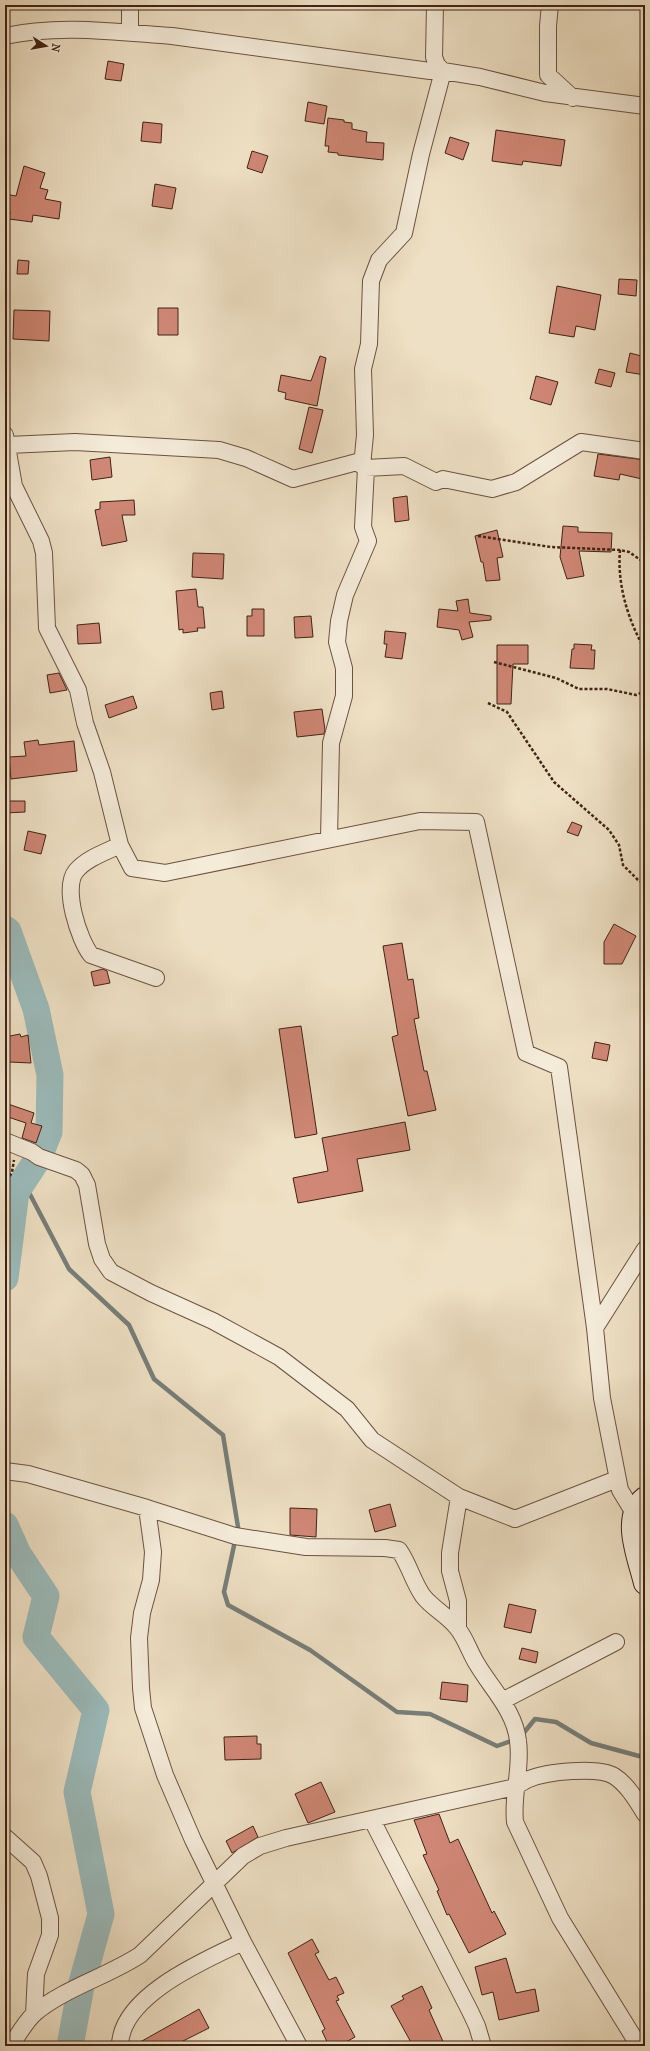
<svg xmlns="http://www.w3.org/2000/svg" width="650" height="2051" viewBox="0 0 650 2051" font-family="'IM FELL French Canon',serif">
<style>
.lines{fill:none;stroke-linecap:round;stroke-linejoin:round}
.stream{stroke:#777e79;stroke-width:4.5}
.river{stroke:#9bbbbb;stroke-width:27}
.building{fill:#d08776;stroke:#412215}
.street-casing{stroke:#6c5241;stroke-width:18}
.secondary-casing{stroke:#412215;stroke-width:24}
.path{stroke:#412215;stroke-width:2.5;stroke-dasharray:3 2;stroke-linecap:butt}
.street{stroke:#f4ebd9;stroke-width:16}
.secondary{stroke:#f4ebd9;stroke-width:22}
</style>
<rect width="100%" height="100%" fill="#eee0c4"/>
<filter id="stains"><feTurbulence type="fractalNoise" baseFrequency=".005" numOctaves="4"/><feColorMatrix values="0 0 0 0 .2 0 0 0 0 .09 0 0 0 0 .02 0 0 0 .5 -.17"/></filter>
<radialGradient id="worn" r=".72"><stop offset=".6" stop-color="#630" stop-opacity="0"/><stop offset="1" stop-color="#630" stop-opacity=".3"/></radialGradient>
<g class="lines">
<path class="stream" d="M23,1181l46,88 60,56 25,54 69,56 15,92 -14,65 4,13 82,45 87,62 33,2 67,32 17,-6
M522,1735l13,-16 21,3 35,21 48,13"/>
<path class="river" d="M5,929l3,2 28,78 14,66 -1,57 -10,25 -23,35 -11,86
M5,1525l13,29 28,42 -10,41 60,73 -19,82 24,122 -20,72 -11,60"/>
</g>
<path class="building" d="M108,61l16,3 -3,17 -16,-2z
M308,102l19,4 -3,18 -19,-3z
M328,118l16,2v2l8,1v6l15,3 -1,10 18,1 -1,17 -45,-5v-2l-10,-1 1,-6h-4z
M143,122l19,2 -1,19 -20,-2z
M496,130l69,10 -4,26 -38,-5 -1,4 -30,-4z
M450,137l19,6 -6,17 -18,-7z
M252,151l16,5 -6,17 -15,-5z
M24,166l21,7 -5,15 8,2 -3,9 16,3 -2,17 -26,-4 -1,7 -23,-3 1,-7 -5,-1v-17l11,2z
M155,184l21,4 -4,21 -20,-3z
M18,260l11,1 -1,13h-11z
M619,279l18,1 -1,16 -18,-2z
M557,286l44,9 -6,35 -19,-4 -2,11 -25,-4z
M158,308h20v27h-20z
M14,310l36,1 -1,30 -36,-2z
M630,353l15,4v18l-19,-3z
M320,356l6,2 -9,48 -32,-7 1,-6 -8,-2 3,-16 30,6z
M599,369l16,4 -4,14 -16,-4z
M536,376l22,6 -7,23 -21,-6z
M309,407l14,3 -11,43 -13,-4z
M598,454l47,6 -3,19 -22,-5 -1,6 -25,-4z
M110,457l2,20 -20,3 -2,-20z
M407,496l2,24 -14,2 -2,-24z
M134,500l1,15h-13l5,26 -25,5 -7,-36 5,-1v-7z
M563,526l15,1v5l34,1 -1,19 -32,-1 5,25 -17,3 -7,-22z
M497,530l6,27 -6,1 3,22 -14,1 -3,-19h-2l-6,-26z
M193,553l31,1 -1,25 -31,-2z
M196,589l2,18h5l2,21h-8l1,3 -15,2v-4l-4,1 -3,-39z
M468,599l2,14 21,3v4l-22,2 4,15 -11,3 -3,-10 -22,-3 2,-18 19,2 -2,-10z
M252,609h12v27h-17v-20h5z
M311,616l2,21 -18,1 -1,-21z
M99,623l2,20 -23,1 -1,-19z
M385,631l21,2 -4,26 -17,-2 2,-13h-3z
M574,644l18,1 -1,5h4l-1,19 -24,-1 2,-19h2z
M497,645h31v19h-15l-2,40h-14z
M59,673l8,17 -17,3 -3,-18z
M222,691l2,17 -12,2 -2,-17z
M133,696l4,12 -28,10 -4,-13z
M322,709l3,21 -1,4 -27,3 -3,-25z
M38,740l1,5 35,-4 3,30 -66,8 -2,-22 17,-1 -2,-14z
M5,801h20v11l-20,1z
M572,822l10,4 -4,10 -11,-4z
M28,831l18,4 -5,19 -17,-4z
M614,924l22,12 -14,28h-18v-22z
M402,943l6,37 5,-1 6,39 -5,1 10,52h3l9,39 -28,6 -16,-79 6,-2 -15,-89z
M103,969l4,2 3,12 -16,3 -3,-14z
M301,1026l16,108 -22,4 -16,-109z
M20,1034l1,3 7,-2 3,28 -22,-1 -4,-25z
M595,1042l15,3 -3,16 -15,-3z
M8,1104l26,9 -3,10 11,3 -6,17 -14,-5 4,-15 -21,-7z
M405,1122l5,28 -53,9 6,32 -65,12 -5,-25 35,-7 -6,-33z
M390,1504l6,22 -21,6 -6,-22z
M290,1508l27,1 -1,28 -26,-2z
M509,1604l27,6 -5,23 -27,-6z
M522,1648l16,4 -2,11 -17,-4z
M442,1682l26,3 -1,17 -27,-3z
M257,1736v8h4v15l-36,1 -1,-23z
M321,1782l14,30 -27,11 -13,-29z
M439,1814l11,29 8,-4 34,74 2,-2 12,23 -37,19 -20,-39 -2,1 -10,-24 2,-1 -16,-35 4,-1 -13,-34z
M253,1826l5,11 -26,16 -6,-12z
M312,1939l7,13 -4,2 14,26 7,-3 8,16 -7,3 2,4 -3,1 19,36 -16,9h-10l-7,-15 3,-2 -37,-76z
M506,1958l10,35 19,-4 4,22 -40,9 -6,-28 -11,3 -7,-28z
M422,1986l10,22 -3,2 16,36h-32l-22,-40 13,-7 -2,-3z
M199,2009l10,19 -36,18h-40z"/>
<g class="lines">
<defs>
<path id="street" d="M435,5l-1,52 3,8 6,6 37,6 65,16 100,13
M550,5l-2,21v49l25,23
M130,33v-28
M5,36c54,-12 112,-4 167,0l258,35h13l-22,83 -17,79 -25,27 -8,21 -2,63 -6,25 2,66 -3,31
M5,435l9,51 27,55 3,12 3,75 31,62 7,33 17,49 18,73 12,23 33,5 255,-52 56,1 50,231 33,14 36,261 7,70 18,92 14,23
M8,445l67,-3 144,8 27,8 47,21 64,-17 9,6 -3,59 5,14 -23,54 -6,26 -2,21 7,26v28l-13,47 -2,96
M366,468l38,-2 32,16 7,-3 49,10 24,-7 65,-40 64,9
M120,845c-14,7 -33,13 -44,26 -14,17 3,69 15,84l65,23
M5,1141l27,11 7,5 37,13 6,5 5,10 10,59 5,15 9,13 40,21 62,28 66,36 68,52 25,31 87,57 56,22 102,-40
M595,1328l50,-79
M5,1471l23,3 119,34 88,28 71,11 79,1 14,2c10,14 14,32 24,46 10,13 26,20 35,33 8,10 12,24 19,35 14,24 38,47 41,77 4,27 -6,53 -3,81l45,96 79,128
M147,1508l6,44 -2,28 -9,33 -3,25 2,50 2,20 22,67 28,65 50,102 56,104
M458,1629v-28l-8,-30v-18l9,-56
M502,1701l114,-59
M372,1820l98,191 7,15 6,20
M5,1837l28,25 6,14 11,42v17l-14,39 -2,40
M11,2046c7,-11 14,-24 24,-33 28,-24 73,-37 105,-58l103,-99 17,-10 26,-8 229,-51c5,-3 9,-6 14,-8 17,-7 69,-13 85,-3 13,8 23,25 31,38
M120,2046c0,-50 85,-86 123,-104"/>
<path id="secondary" d="M645,1498c-24,19 -6,60 0,85"/>
</defs>
<use href="#street" class="street-casing"/>
<use href="#secondary" class="secondary-casing"/>
<path class="path" d="M478,536l73,11 69,3 9,2 16,11
M620,550c-3,35 8,70 25,100
M494,662l62,16 23,11h28l29,6 9,-4
M488,703l19,9 47,70 55,48 10,15 4,20 15,15 7,4
M5,1185l7,-13 2,-12"/>
<use href="#street" class="street"/>
<use href="#secondary" class="secondary"/>
</g>
<rect width="650" height="2051" fill="none" stroke="#eee0c4" stroke-width="20"/>
<rect x="6" y="6" width="638" height="2039" fill="none" stroke="#412215" stroke-width="2"/>
<rect x="10" y="10" width="630" height="2031" fill="none" stroke="#412215"/>
<g transform="translate(46 46) rotate(101)" stroke="#f4ebd9" stroke-width="3" paint-order="stroke">
<path d="M0-3L7 15L0 10L-7 15Z" fill="#412215"/>
<text y="-6" font-size="11" font-weight="bold" text-anchor="middle" fill="#412215">N</text>
</g>
<rect width="100%" height="100%" filter="url(#stains)"/>
<rect width="100%" height="100%" fill="url(#worn)"/>
</svg>
